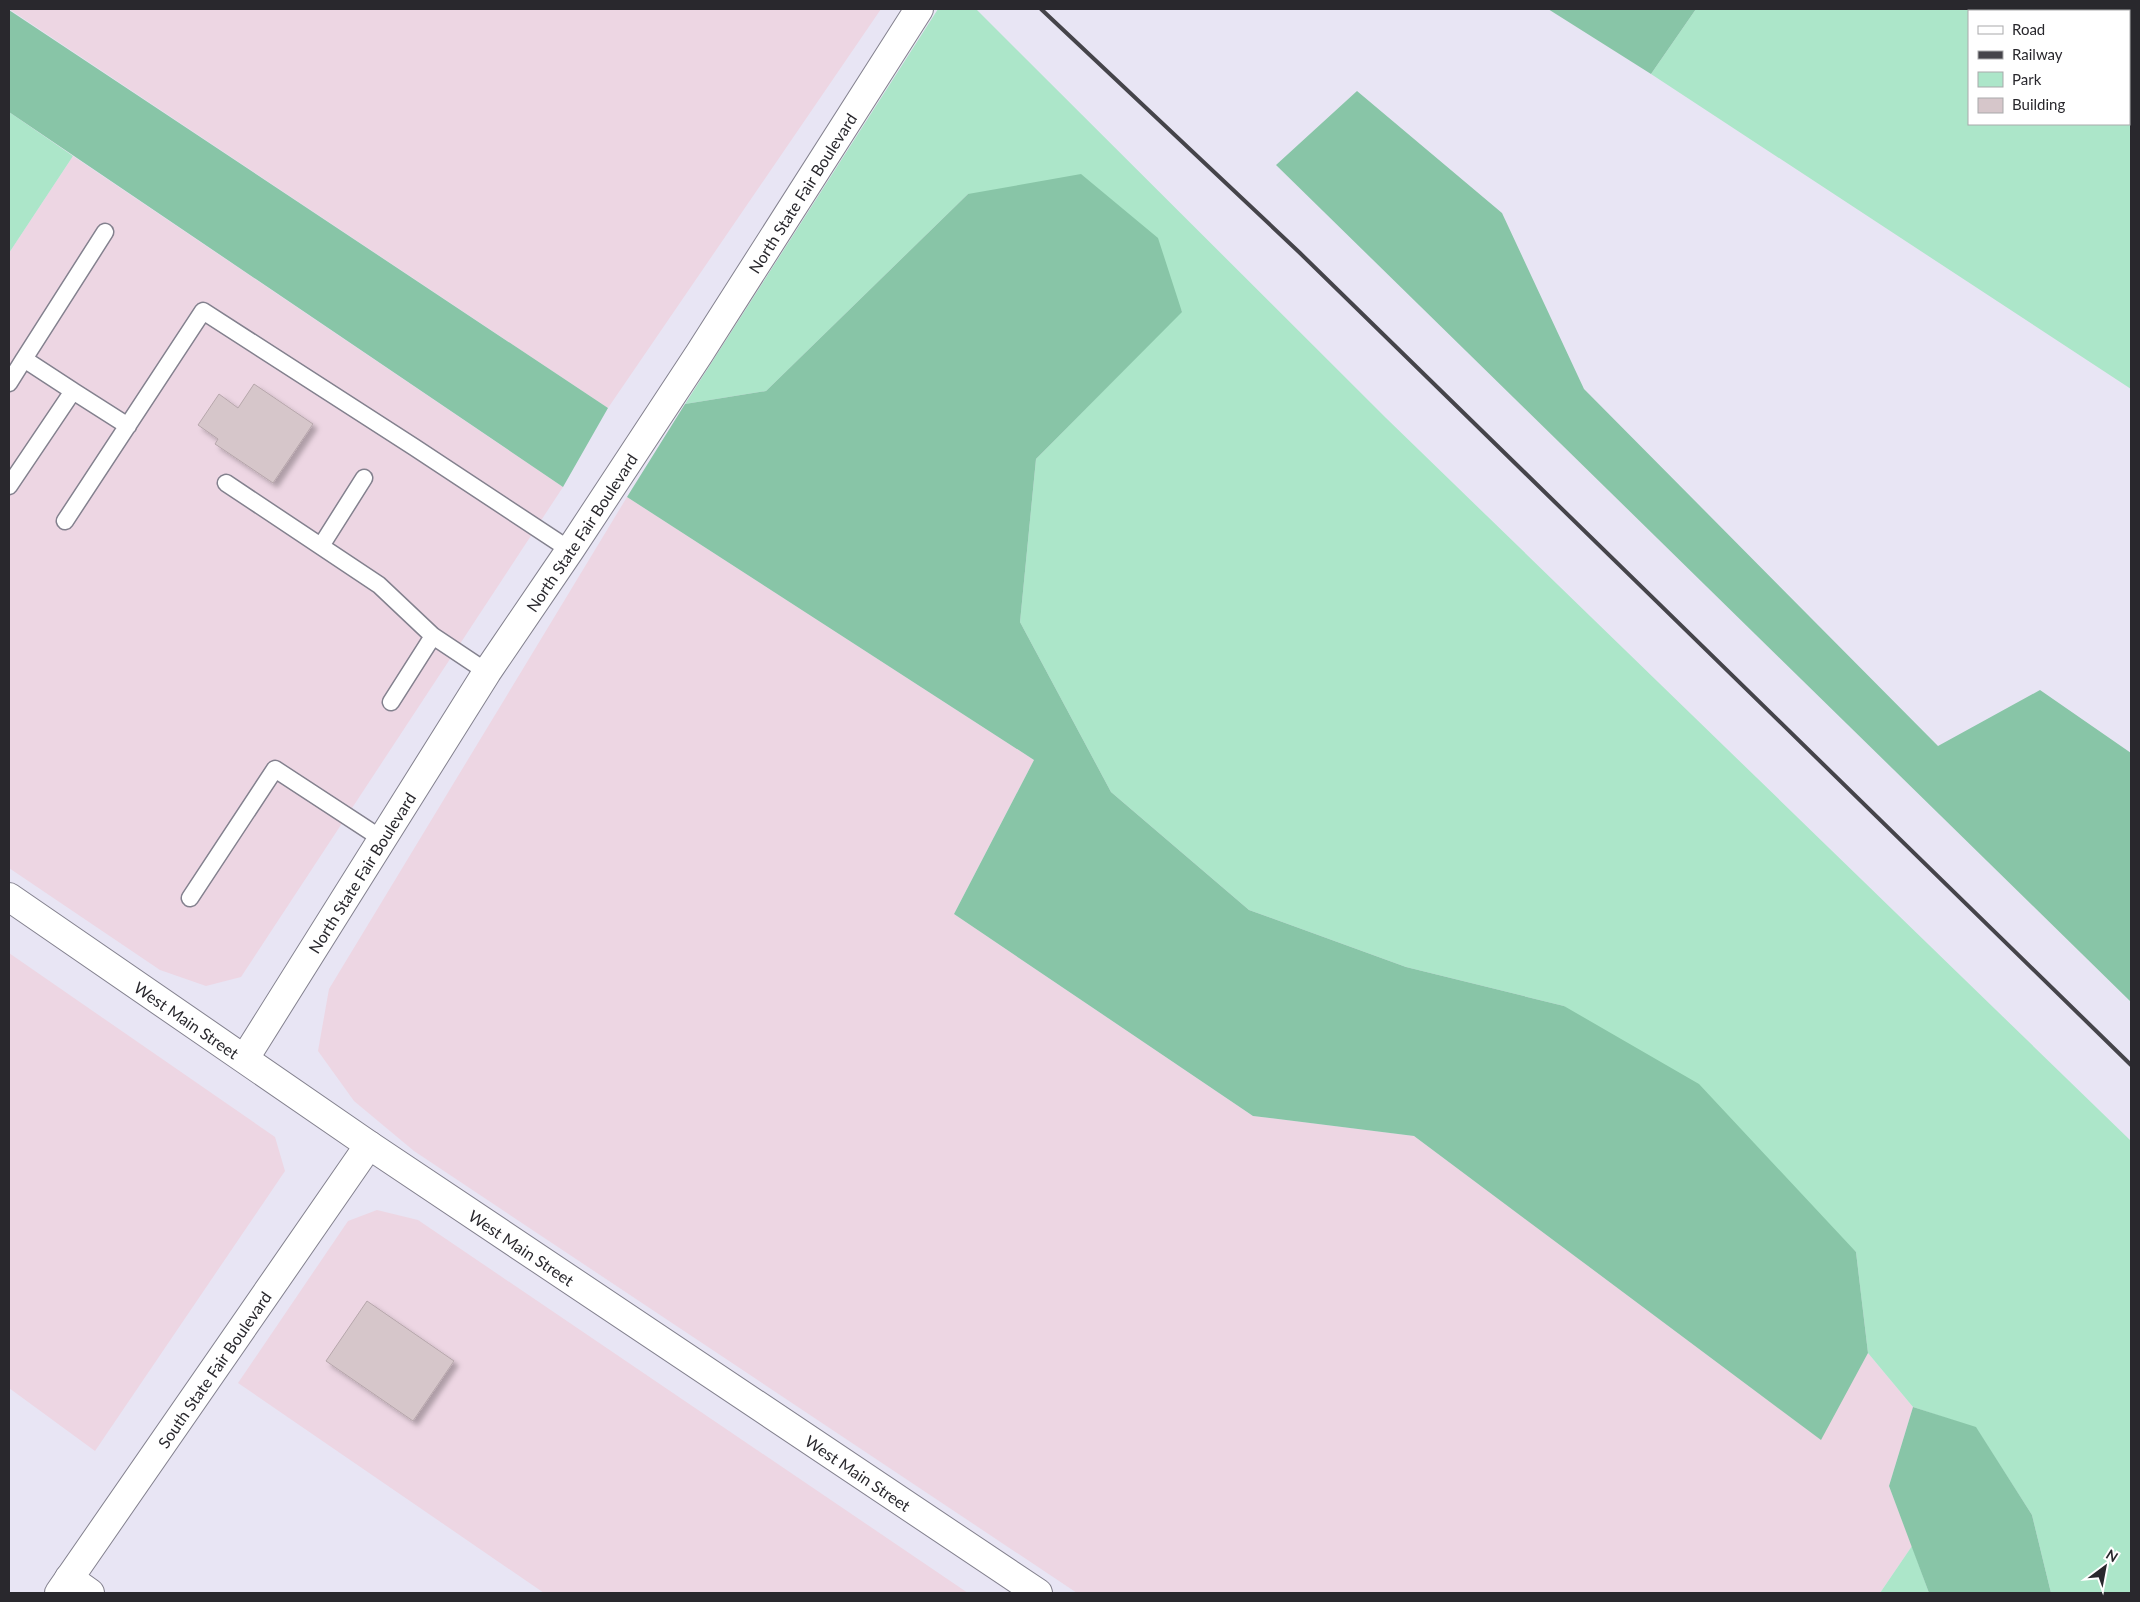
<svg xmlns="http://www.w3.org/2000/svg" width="2140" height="1602" viewBox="0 0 2140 1602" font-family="Lato,sans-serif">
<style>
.industrial{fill:#edd6e3}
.green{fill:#ace6c9}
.forest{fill:#88c5a7}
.building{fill:#d6c6ca;stroke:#b6a6ab;filter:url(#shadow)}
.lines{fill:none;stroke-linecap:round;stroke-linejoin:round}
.lane-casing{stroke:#83818e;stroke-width:19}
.street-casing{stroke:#83818e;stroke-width:30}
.secondary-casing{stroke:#83818e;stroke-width:30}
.lane{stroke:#fff;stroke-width:16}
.street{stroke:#fff;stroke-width:28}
.secondary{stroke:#fff;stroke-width:28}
.rail{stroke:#45444a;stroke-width:4}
.labels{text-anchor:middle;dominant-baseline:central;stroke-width:4;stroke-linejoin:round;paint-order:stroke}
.street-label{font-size:16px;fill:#29282d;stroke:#fff}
</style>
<defs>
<filter id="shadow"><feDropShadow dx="4.5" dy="4.5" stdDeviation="2.5" flood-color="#0004"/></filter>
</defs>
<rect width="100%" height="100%" fill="#e8e5f4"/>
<path class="industrial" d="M9,9h872l-273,399z
M73,156l490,331 -322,490 -35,9 -46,-16 -151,-102v-615z
M627,497l407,263 -80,154 299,202 161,20 406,303 48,-86 45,54 -24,79 23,60 -32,47h-803l-663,-442 -60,-50 -36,-50 11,-62z
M9,953l266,184 10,34 -190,280 -86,-63z
M377,1210l41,10 550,373h-424l-306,-210 110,-162z"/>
<path class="green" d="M938,9h38l410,409 745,723v452h-80l-19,-78 -56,-87 -63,-21 -45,-54 -12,-101 -292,-246 -158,-39 -157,-57 -138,-118 -91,-170 16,-163 146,-148 -214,-117 -202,197 -81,13z
M1696,9h385l4,2h-116v113h160v-85l2,1v349l-480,-315z
M9,112l64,44 -64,97z
M1912,1546l17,47h-49z"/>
<path class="forest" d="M1548,9h148l-45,65z
M2081,9h50v31l-2,-1v-28h-44z
M9,10l599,398 -45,79 -554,-375z
M1357,91l145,122 82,176 354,357 102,-56 91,63v249l-855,-837z
M1081,174l77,64 24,74 -146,147 -16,163 91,170 138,118 157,57 158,39 135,78 157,168 12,101 -47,87 -407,-304 -161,-20 -299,-202 80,-154 -407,-263 58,-93 81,-13 202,-197z
M1913,1407l63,20 56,88 19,78h-122l-40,-107z"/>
<path class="building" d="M254,384l59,40 -40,59 -58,-39 3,-5 -20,-14 21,-31 19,14z
M367,1301l87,60 -41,60 -87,-60z"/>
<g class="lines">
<defs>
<path id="lane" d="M24,359l81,-127
M9,383l15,-24 49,32
M226,483l153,102 54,51 54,36
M9,486l64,-95 55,35
M65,521l138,-210 211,136 156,103
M321,546l43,-68
M391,702l42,-66
M190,898l85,-129 107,70"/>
<g id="street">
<path id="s1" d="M245,1058l242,-386 83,-122 129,-196 220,-345"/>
<path d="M69,1578l21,15"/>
</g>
<g id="secondary">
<path id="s2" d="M9,897l360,248 669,448"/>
<path id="s3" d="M59,1593l310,-448"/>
</g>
</defs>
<use href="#lane" class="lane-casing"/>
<use href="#street" class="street-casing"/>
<use href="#secondary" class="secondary-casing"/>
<use href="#lane" class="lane"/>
<use href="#street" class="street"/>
<use href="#secondary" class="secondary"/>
<path class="rail" d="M1041,9l259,244 831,812"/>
</g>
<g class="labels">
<g class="street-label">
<text stroke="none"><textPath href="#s1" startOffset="1029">North State Fair Boulevard</textPath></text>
<text stroke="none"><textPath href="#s1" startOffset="624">North State Fair Boulevard</textPath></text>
<text stroke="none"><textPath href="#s1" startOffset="219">North State Fair Boulevard</textPath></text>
<text stroke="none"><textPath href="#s2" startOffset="216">West Main Street</textPath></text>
<text stroke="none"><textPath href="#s2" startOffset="621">West Main Street</textPath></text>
<text stroke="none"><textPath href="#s3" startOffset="272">South State Fair Boulevard</textPath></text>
<text stroke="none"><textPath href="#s2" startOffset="1026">West Main Street</textPath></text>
</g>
</g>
<rect width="2140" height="1602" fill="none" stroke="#29282d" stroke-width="20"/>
<rect x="1968" y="10" width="162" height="115" fill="#ffffff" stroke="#a9a9ab"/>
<rect x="1978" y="26" width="25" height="8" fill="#ffffff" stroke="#a9a9ab"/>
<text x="2012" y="35" font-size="15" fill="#29282d">Road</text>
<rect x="1978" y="51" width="25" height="8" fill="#45444a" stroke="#a9a9ab"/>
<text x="2012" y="60" font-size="15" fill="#29282d">Railway</text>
<rect x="1978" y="72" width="25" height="15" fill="#ace6c9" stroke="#a9a9ab"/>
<text x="2012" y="85" font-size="15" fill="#29282d">Park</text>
<rect x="1978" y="98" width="25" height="15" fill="#d6c6ca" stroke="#a9a9ab"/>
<text x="2012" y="110" font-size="15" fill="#29282d">Building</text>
<g transform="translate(2105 1567) rotate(32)" stroke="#ffffff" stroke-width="4" paint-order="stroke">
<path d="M0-4L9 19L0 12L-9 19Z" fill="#29282d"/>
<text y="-8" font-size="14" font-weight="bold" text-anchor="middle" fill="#29282d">N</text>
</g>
</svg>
